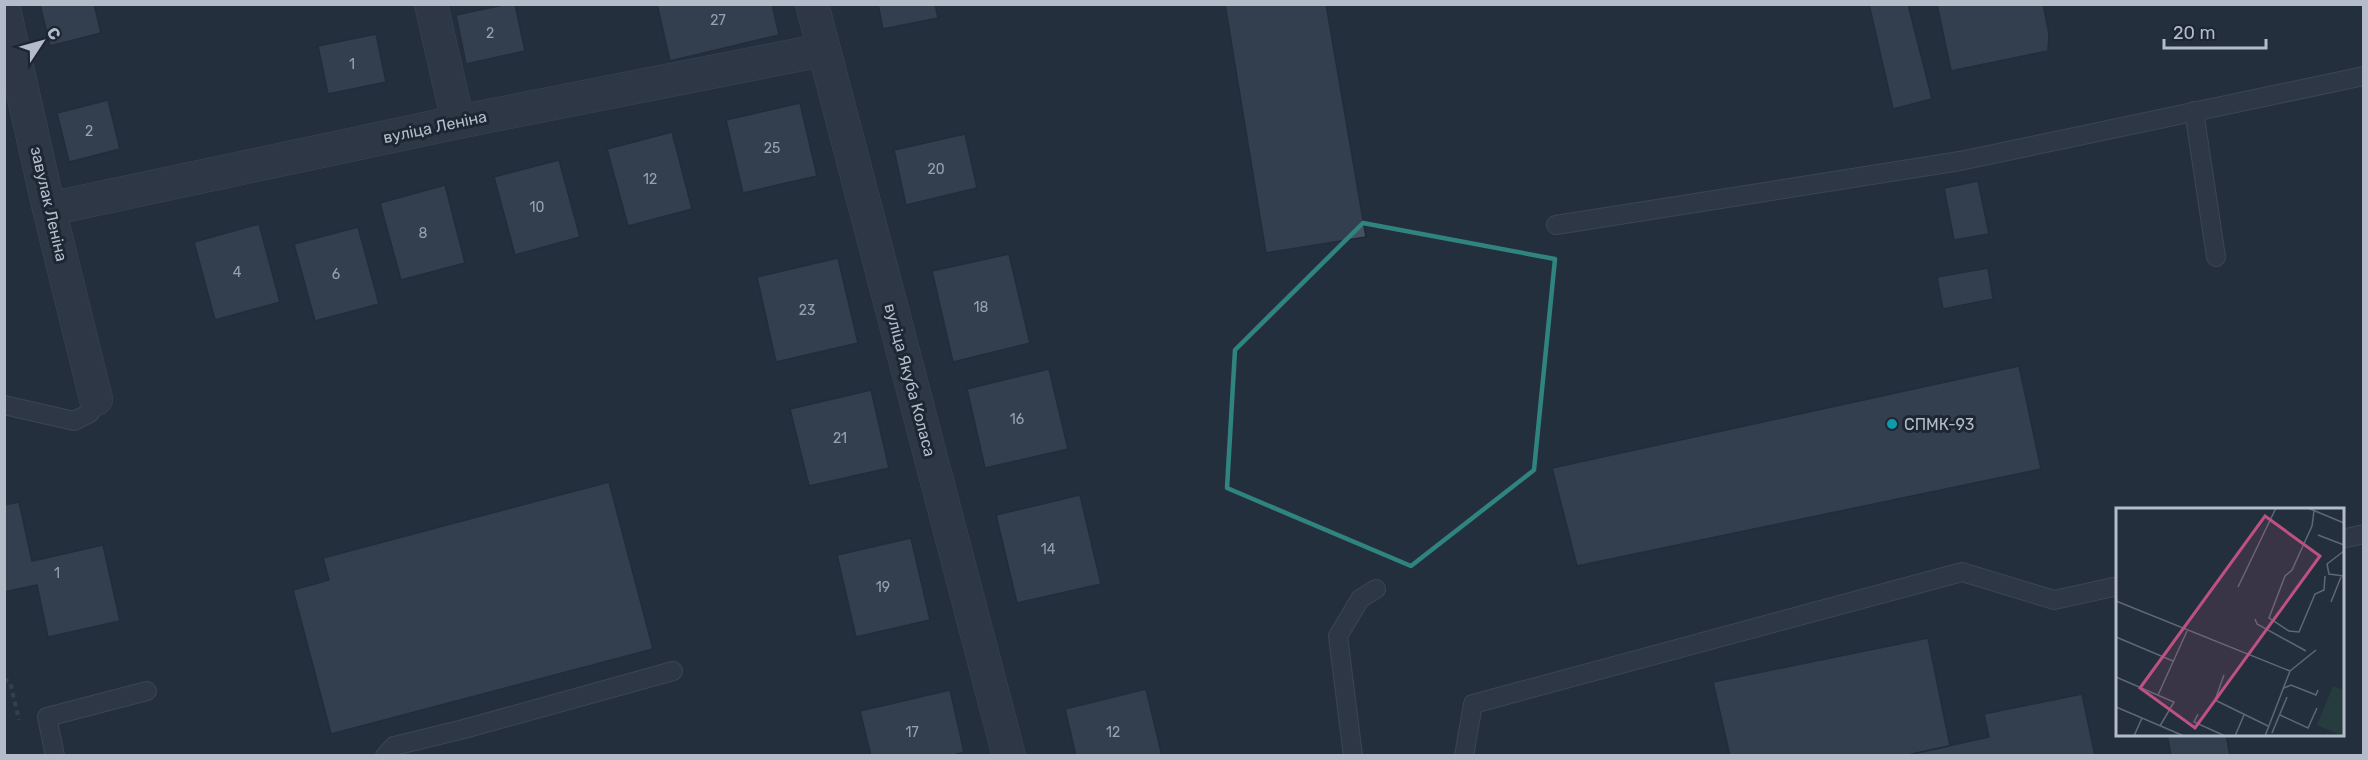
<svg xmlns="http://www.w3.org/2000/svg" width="2368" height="760" viewBox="0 0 2368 760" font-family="Rubik,sans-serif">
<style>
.building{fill:#455162;stroke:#1f2835;stroke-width:1.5}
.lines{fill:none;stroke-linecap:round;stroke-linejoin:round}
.service-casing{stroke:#565f6c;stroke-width:20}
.minor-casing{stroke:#565f6c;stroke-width:34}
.path{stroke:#44595c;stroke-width:4;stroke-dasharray:4.5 4.5;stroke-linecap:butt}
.service{stroke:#38414e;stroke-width:18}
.minor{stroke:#38414e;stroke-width:33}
.marked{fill:none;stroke:#308480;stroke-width:4.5;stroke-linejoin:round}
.culture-dot{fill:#0f9aa8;stroke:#1d2633;stroke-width:2}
.labels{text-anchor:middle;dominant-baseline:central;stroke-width:6;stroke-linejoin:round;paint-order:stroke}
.number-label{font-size:14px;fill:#98a1af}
.street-label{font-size:16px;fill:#b4bcc9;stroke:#1d2633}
.poi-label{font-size:16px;fill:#b4bcc9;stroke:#1d2633;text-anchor:start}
.inset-road{fill:none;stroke:#5e6776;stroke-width:1.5}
.view{fill:#bd5182;fill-opacity:0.15;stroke:#bd5182;stroke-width:3}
.inset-edge{fill:none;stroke:#b4bcc9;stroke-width:3}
</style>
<rect width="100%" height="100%" fill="#242f3e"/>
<path class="building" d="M40,4h54l7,29 -51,13z
M508,4h7l10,47 -59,13 -10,-49z
M657,4h115l7,31 -109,26z
M878,4h57l3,14 -55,11z
M1225,4h101l40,233 -100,16z
M1869,4h39l24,95 -39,10z
M1937,4h106l6,30 -1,17 -97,20z
M376,34l10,48 -58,12 -10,-48z
M108,100l12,49 -51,13 -12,-49z
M800,103l17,73 -74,17 -17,-73z
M672,132l20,77 -64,17 -21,-77z
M965,134l12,54 -71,17 -12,-55z
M559,160l21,77 -65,18 -21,-78z
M1978,181l11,53 -35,6 -10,-52z
M445,185l20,78 -64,17 -21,-77z
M259,224l21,78 -65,18 -21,-78z
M358,227l21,77 -64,17 -21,-77z
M1009,254l21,89 -77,19 -21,-91z
M838,258l20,85 -82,19 -19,-85z
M1988,268l5,31 -50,10 -6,-32z
M2019,366l22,103 -464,97 -25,-98z
M1049,369l19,80 -83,19 -18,-79z
M871,390l18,78 -80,18 -19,-77z
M609,482l44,167 -322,85 -38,-144 36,-10 -6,-22z
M1080,495l21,89 -84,19 -21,-88z
M19,502l13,59 71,-16 17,76 -72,16 -11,-52 -33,7v-87z
M911,538l19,82 -74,17 -19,-82z
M1928,638l22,108 -47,10h-173l-17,-74z
M1146,689l16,67h-86l-11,-47z
M950,690l14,62 -14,4h-79l-11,-45z
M2082,694l13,62h-192l86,-19 -5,-23z
M2167,734h59l4,22h-59z"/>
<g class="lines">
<defs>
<path id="service" d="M2194,111l22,146
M1556,225l404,-64 404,-85
M4,405l70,16 16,-8 6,-14
M2342,539l22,-5
M55,756l-8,-39 100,-26
M385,756l9,-10 70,-17 209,-58
M1353,756l-15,-120 22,-37 16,-10
M1464,756l9,-52 489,-132 92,28 64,-14"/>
<path id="minor" d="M431,4l27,118
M812,4l197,752
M4,9l45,200 47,190
M49,209l409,-87 365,-72"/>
</defs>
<use href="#service" class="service-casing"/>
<use href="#minor" class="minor-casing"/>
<path class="path" d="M4,679l6,3 9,38"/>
<use href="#service" class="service"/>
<use href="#minor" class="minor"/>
</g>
<path d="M0 0H2368V760H0ZM1363,223l192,36 -21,211 -123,96 -184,-78 8,-138z" fill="#242f3e" fill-opacity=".55" fill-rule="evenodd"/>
<path class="marked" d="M1363,223l192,36 -21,211 -123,96 -184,-78 8,-138z"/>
<circle class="culture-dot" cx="1892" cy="424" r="6"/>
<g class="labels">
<g class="number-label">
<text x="718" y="20">27</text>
<text x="490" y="33">2</text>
<text x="352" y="64">1</text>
<text x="89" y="131">2</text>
<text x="772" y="148">25</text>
<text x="936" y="169">20</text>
<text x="650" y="179">12</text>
<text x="537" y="207">10</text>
<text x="423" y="233">8</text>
<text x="237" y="272">4</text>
<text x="336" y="274">6</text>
<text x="981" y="307">18</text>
<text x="807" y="310">23</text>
<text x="1017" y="419">16</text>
<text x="840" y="438">21</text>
<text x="1048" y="549">14</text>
<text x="57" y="573">1</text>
<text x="883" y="587">19</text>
<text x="912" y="732">17</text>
<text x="1113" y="732">12</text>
</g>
<g class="street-label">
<text transform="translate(435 127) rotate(-12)">вуліца Леніна</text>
<text transform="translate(49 204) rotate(77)">завулак Леніна</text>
<text transform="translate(910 380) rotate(75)">вуліца Якуба Коласа</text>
</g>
<g class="poi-label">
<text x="1904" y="424">СПМК-93</text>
</g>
</g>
<g transform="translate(2116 508)">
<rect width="228" height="228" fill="#242f3e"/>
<path d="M217,178l11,4 -1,46 -26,-11z" fill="#263c3f"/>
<path class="inset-road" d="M192,0l36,15M198,3l-2,15 -20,44 -7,6 -16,42 20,13 10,1 16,-38 9,-4 1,-14M202,27l26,10M228,43l-17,13 2,10 15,2M122,79l38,-79M0,93l174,70 -25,65M215,94l10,-25M139,111l2,5 49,27M0,129l57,24M174,163l26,-21M108,167l-9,25 53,26M0,169l58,25 -14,24M168,180l7,-3 25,10 2,-5M42,187l29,-64M0,199l26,11M82,206l-4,8 31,14M164,207l28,13 9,-20M156,225l15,-36M18,228l8,-18 42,18M119,228l9,-21"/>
<path class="view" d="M149,8l55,40 -125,172 -55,-40z"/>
<rect width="228" height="228" class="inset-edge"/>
</g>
<rect width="2368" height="760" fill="none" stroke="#b4bcc9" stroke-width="12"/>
<g transform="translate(42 42) rotate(54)" stroke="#1d2633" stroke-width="4.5" paint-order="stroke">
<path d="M0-4.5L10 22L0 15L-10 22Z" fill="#b4bcc9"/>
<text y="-9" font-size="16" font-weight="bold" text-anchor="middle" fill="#b4bcc9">С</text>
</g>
<path d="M2164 39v9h102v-9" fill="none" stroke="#b4bcc9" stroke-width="3"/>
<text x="2173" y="39" font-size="18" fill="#b4bcc9" stroke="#1d2633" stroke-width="4.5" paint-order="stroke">20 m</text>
</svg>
